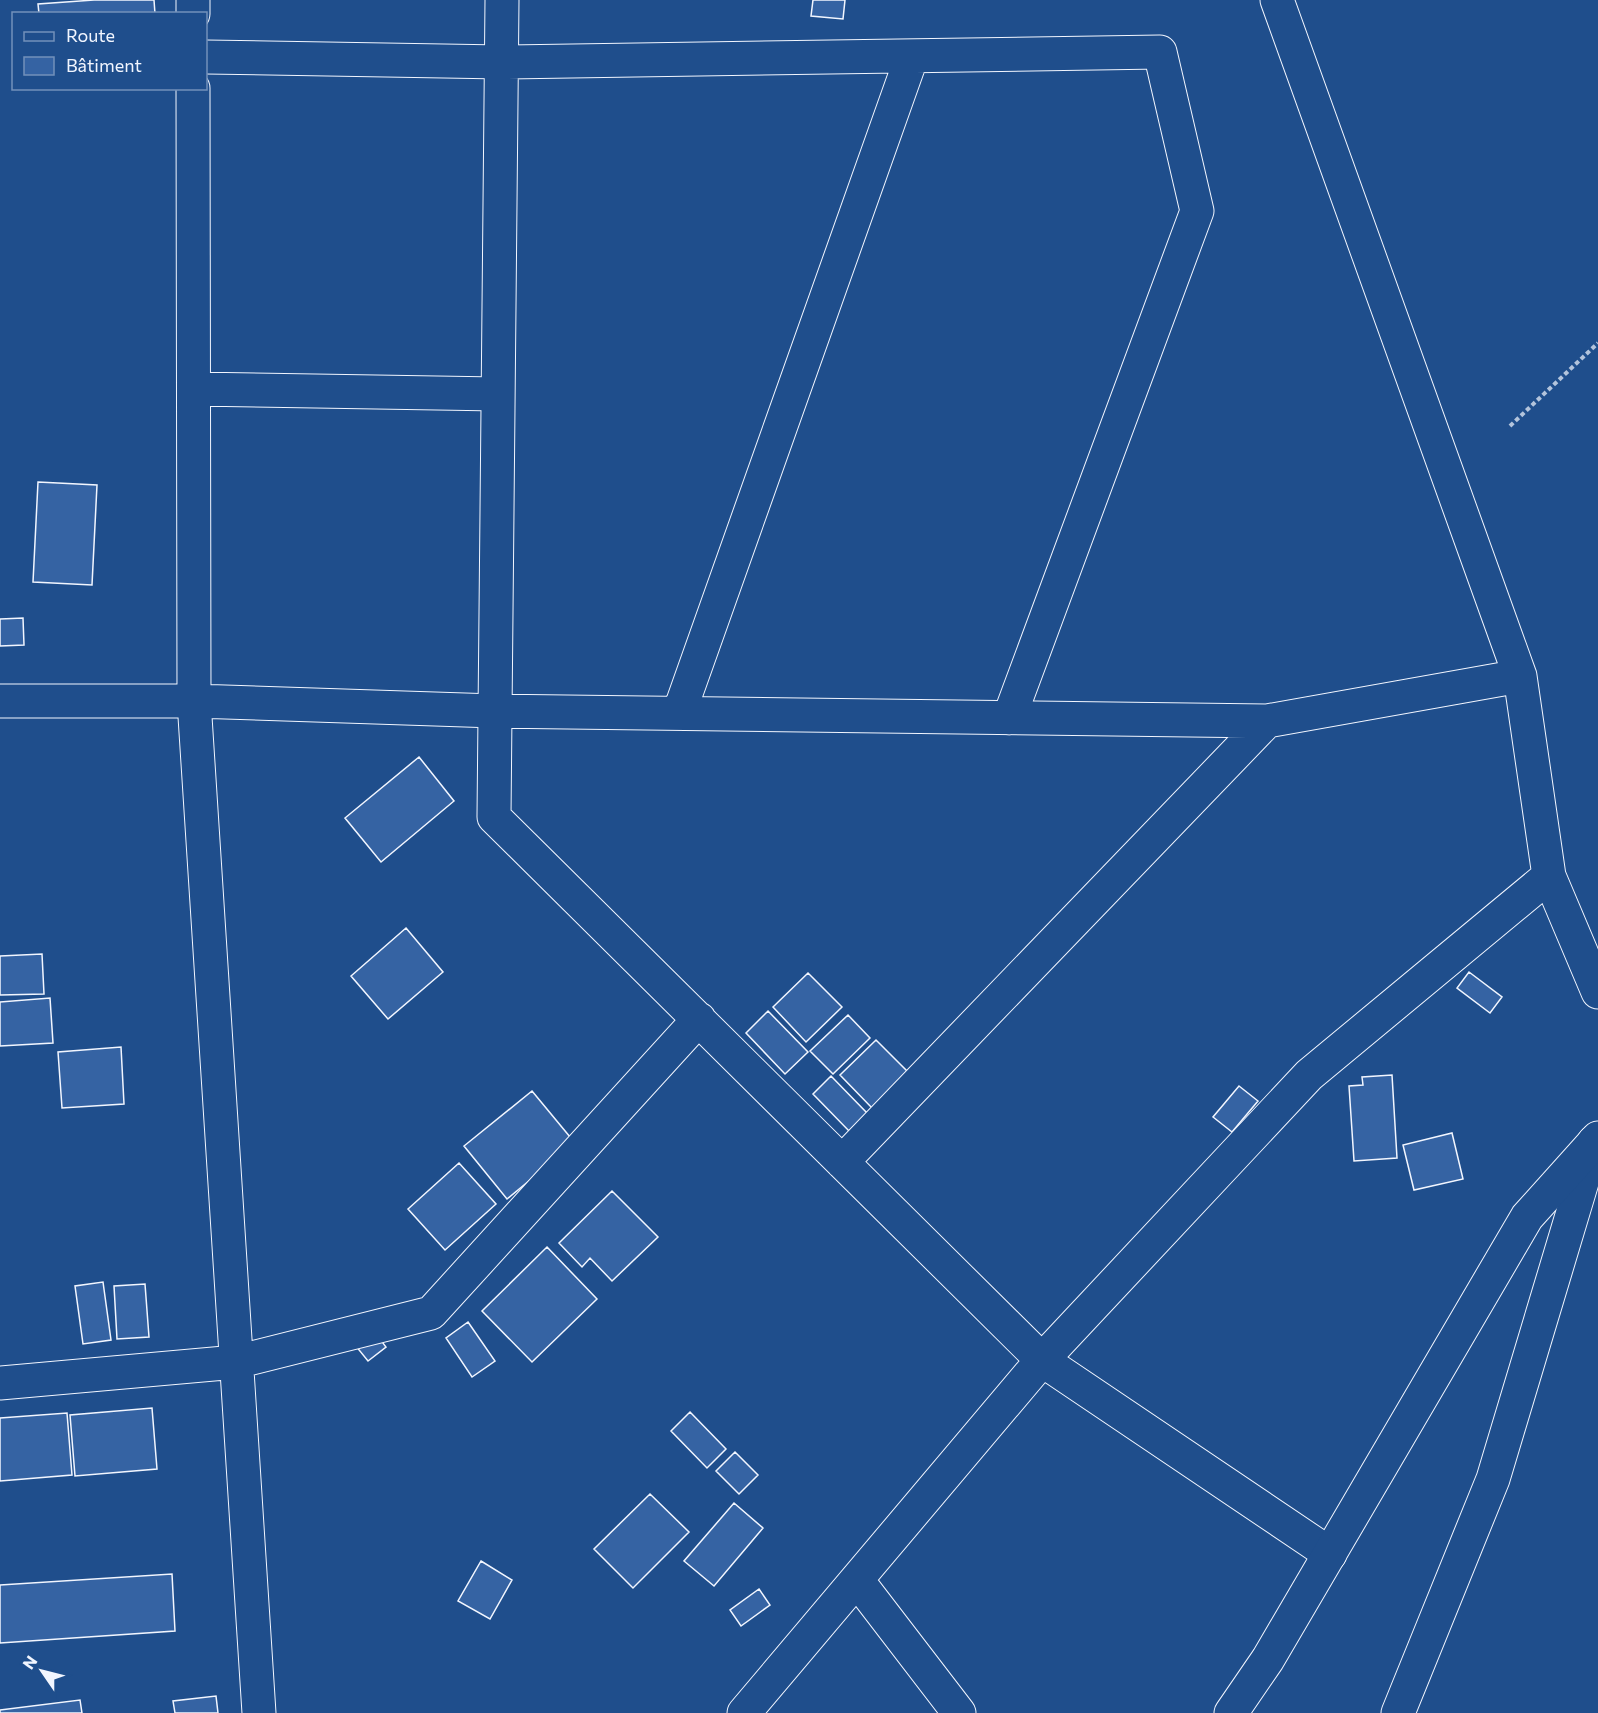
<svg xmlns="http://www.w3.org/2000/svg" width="1598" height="1713" viewBox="0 0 1598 1713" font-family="Commissioner,sans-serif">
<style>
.building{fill:#3563a3;stroke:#f2f6ff;stroke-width:1.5}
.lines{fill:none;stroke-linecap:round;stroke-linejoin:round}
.street-casing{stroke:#f2f6ff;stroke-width:35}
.secondary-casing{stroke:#f2f6ff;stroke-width:35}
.path{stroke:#b3c4dc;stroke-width:4;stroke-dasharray:4.5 3;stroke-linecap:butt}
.street{stroke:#1f4e8c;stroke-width:33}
.secondary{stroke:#1f4e8c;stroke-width:33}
</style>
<rect width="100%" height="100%" fill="#1f4e8c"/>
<path class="building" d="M94,0h60l1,14h-116l-1,-10z
M813,0h32l-2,19 -32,-3z
M38,482l59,3 -5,100 -59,-3z
M23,618l1,27 -24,1v-27z
M419,757l35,44 -73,61 -36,-44z
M406,928l37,44 -55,47 -37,-43z
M42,954l2,40 -44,1v-39z
M1469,972l33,25 -12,16 -33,-25z
M808,973l34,34 -36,35 -33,-35z
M50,998l3,45 -53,3v-44z
M768,1011l40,41 -23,22 -39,-41z
M848,1015l22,23 -37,36 -23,-23z
M876,1040l33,33 -37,35 -32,-33z
M121,1047l3,57 -62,4 -4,-56z
M1392,1075l5,83 -43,3 -5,-75 14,-1 -1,-8z
M831,1076l36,37 -18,18 -36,-37z
M1239,1086l19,15 -26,31 -19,-15z
M532,1091l43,52 -68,56 -43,-53z
M1452,1133l11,46 -49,11 -11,-45z
M459,1163l37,41 -51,46 -37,-41z
M612,1191l46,46 -46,44 -22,-23 -8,9 -23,-24z
M547,1247l50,52 -65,63 -50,-51z
M103,1282l8,58 -28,4 -8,-58z
M145,1284l4,53 -32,2 -3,-53z
M468,1322l27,39 -23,16 -26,-39z
M374,1331l12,16 -18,14 -13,-16z
M152,1408l5,61 -82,7 -5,-61z
M690,1412l36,37 -19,19 -36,-37z
M67,1413l5,62 -72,6v-63z
M735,1452l23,23 -19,19 -23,-23z
M650,1494l39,38 -56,56 -39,-39z
M734,1503l29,25 -49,58 -30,-25z
M481,1561l31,19 -22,39 -32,-18z
M172,1574l3,57 -175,12v-58z
M759,1589l11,16 -29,21 -11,-16z
M216,1696l2,17h-43l-2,-12z
M80,1700l2,13h-82v-3z"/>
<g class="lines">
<defs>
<path id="street" d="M193,0v14
M502,0l-8,817 548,543 288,194
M1277,0l243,676 29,200 49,116
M206,57l296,5 658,-10 37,159 -188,507
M193,88l1,613 65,1012
M194,389l304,5
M0,701h194l301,10 772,10 253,-45
M679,713l233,-657
M842,1162l425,-441
M0,1383l236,-21 195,-49 268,-294
M857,1580l102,133
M744,1713l298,-353 267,-285 240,-199
M1398,1713l95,-234 101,-337"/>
<path id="secondary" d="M1231,1713l37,-54 259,-442 71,-79"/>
</defs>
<use href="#street" class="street-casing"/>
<use href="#secondary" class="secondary-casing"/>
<path class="path" d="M1510,426l88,-83"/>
<use href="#street" class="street"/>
<use href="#secondary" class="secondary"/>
</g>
<rect x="12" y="12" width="195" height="78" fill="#1f4e8c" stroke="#7391ba" stroke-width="1.5"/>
<rect x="24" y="32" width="30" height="9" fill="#1f4e8c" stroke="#7391ba" stroke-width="1.5"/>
<text x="66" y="42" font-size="18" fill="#f2f6ff">Route</text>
<rect x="24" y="57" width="30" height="18" fill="#3563a3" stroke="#7391ba" stroke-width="1.5"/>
<text x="66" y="72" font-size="18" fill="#f2f6ff">Bâtiment</text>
<g transform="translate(42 1671) rotate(305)" stroke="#1f4e8c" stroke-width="4.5" paint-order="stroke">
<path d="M0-4.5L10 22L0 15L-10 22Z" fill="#f2f6ff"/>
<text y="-9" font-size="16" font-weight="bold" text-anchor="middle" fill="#f2f6ff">N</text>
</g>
</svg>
